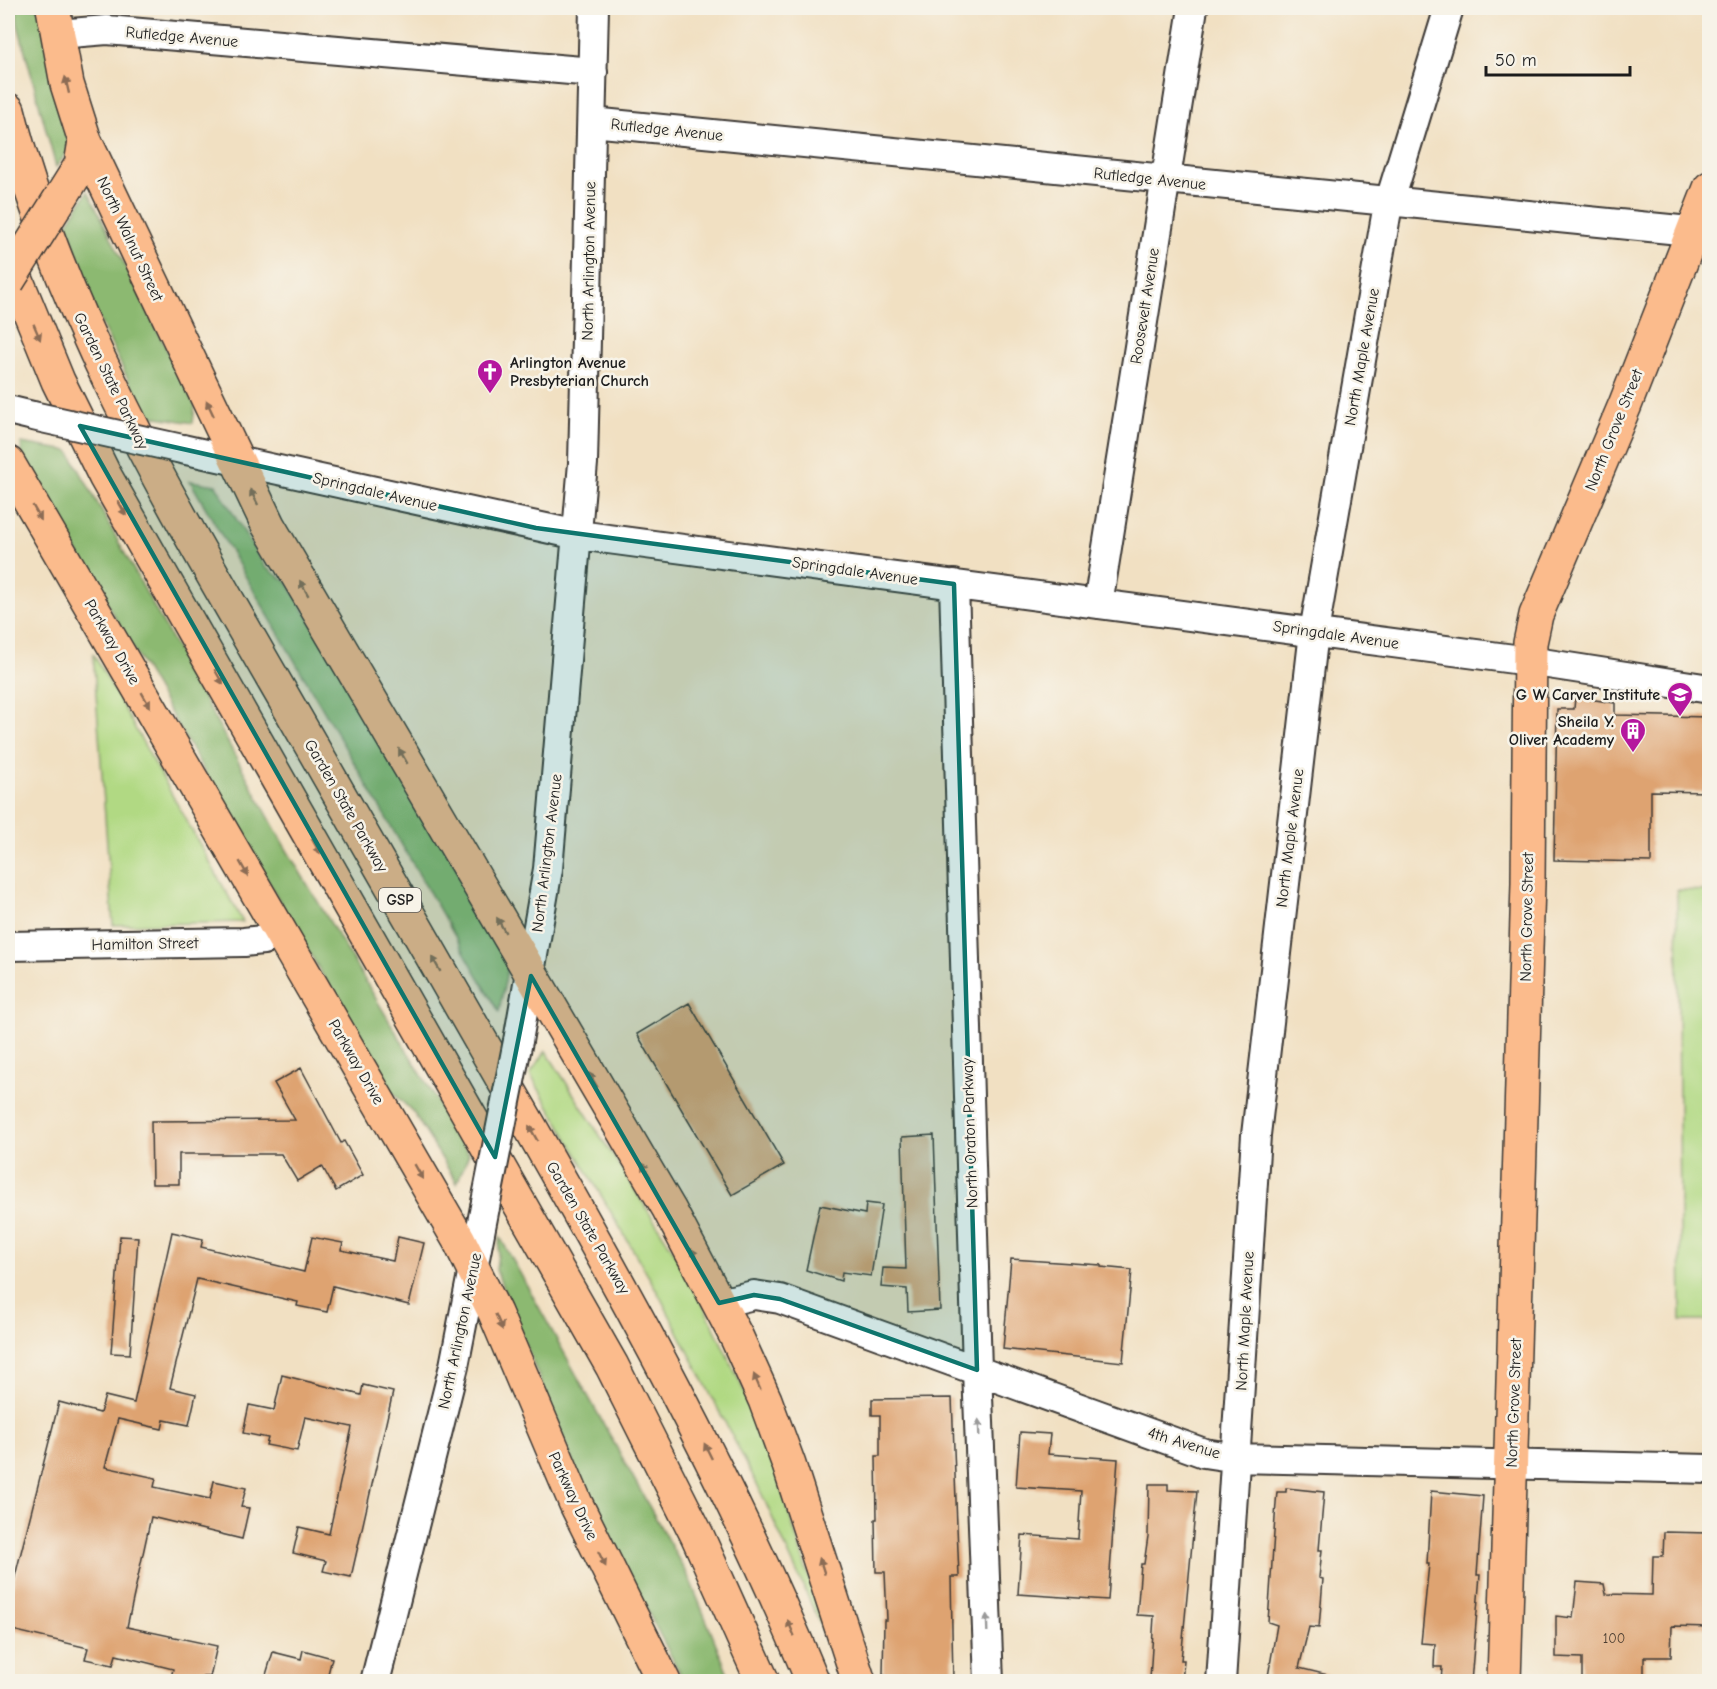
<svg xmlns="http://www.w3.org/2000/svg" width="1717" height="1689" viewBox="0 0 1717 1689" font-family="'Comic Neue',sans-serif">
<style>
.green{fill:#b1d983;stroke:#667a50;stroke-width:1.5}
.forest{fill:#8cb971;stroke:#546a46;stroke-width:1.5}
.building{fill:#dea371}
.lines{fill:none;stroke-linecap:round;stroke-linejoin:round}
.minor-casing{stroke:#3c3935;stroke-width:32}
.major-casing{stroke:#3c3935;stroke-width:36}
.highway-casing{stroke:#3c3935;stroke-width:36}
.minor{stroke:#fff;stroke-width:28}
.major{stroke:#fbbb8c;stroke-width:33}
.highway{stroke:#fbbb8c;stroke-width:33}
.minor-bridge-casing{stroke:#3c3935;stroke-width:32;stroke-linecap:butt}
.major-bridge-casing{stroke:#3c3935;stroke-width:36;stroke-linecap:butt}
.minor-bridge{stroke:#fff;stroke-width:28}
.major-bridge{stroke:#fbbb8c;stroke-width:33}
.oneway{fill:#8c6c54}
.oneway2{fill:#999}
.marked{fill:#0f766e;fill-opacity:0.2;stroke:#0f766e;stroke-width:4.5;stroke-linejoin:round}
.labels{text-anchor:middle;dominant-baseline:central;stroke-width:5;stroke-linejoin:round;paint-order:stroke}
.number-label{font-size:14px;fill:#4c3e31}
.shield{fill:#f7f3e8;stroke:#5e5c59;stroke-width:1.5}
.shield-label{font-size:15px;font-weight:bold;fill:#1c1c1c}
.street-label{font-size:16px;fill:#1c1c1c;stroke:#f7f3e8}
.poi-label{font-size:16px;font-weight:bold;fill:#1c1c1c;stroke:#f7f3e8;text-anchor:end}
</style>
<rect width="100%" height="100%" fill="#f7f3e8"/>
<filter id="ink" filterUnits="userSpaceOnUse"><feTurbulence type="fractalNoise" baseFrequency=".0167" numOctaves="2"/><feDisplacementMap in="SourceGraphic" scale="12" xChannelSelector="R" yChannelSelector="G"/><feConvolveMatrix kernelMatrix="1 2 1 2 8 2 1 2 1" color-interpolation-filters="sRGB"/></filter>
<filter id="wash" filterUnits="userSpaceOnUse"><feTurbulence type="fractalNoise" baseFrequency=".008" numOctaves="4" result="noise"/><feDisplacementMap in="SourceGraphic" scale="24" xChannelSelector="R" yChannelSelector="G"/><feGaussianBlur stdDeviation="1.35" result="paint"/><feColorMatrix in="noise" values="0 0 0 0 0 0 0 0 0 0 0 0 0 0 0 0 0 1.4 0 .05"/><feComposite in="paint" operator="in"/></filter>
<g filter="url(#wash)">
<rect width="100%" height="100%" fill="#f1e0c2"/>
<path class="green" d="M93,653l150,269 -130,3z
M1677,890l32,1v430h-28z
M546,1051l143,224 75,158 66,213 -71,-158 -103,-199 -126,-215z"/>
<path class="forest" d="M16,8h23l33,138 -16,21 -38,-142z
M88,191l107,215 -2,17 -48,-8 -51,-107 -27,-84z
M21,443l48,8 216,396 184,307 -12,29 -44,-71 -25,-24 -366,-631z
M190,481l26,4 49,82 22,15 223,374 -11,56z
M500,1237l190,343 41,101h-47l-103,-198 -85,-213z"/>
<g id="blocks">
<path class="building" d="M1575,697l40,6v12l95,2v75l-59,-1v71l-97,-2 3,-151h17z
M689,1003l95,162 -52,30 -95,-161z
M301,1068l40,75 3,-2 19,34 -27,16 -14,-25 -25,15 -16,-27h-102v30h-27l-1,-63 144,-1 -21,-37z
M934,1135l6,175 -32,2 -1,-23 -26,-2 2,-19 23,1 -4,-132z
M866,1203l16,2 -11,71 -29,-4 -1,9 -35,-11 14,-65 45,9z
M172,1232l31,7 -2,8 103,25 8,-35 31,6 -2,7 52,11 5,-24 26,6 -15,62 -76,-19 -6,26 -30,-6 1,-4 -101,-23 -27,109 26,6 -7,31 -25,-5 -2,9 -44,-10 -13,48 51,11 -2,9 56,12 4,-18 32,7 -5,19 8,1 -7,31 -91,-22 -24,110 90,19 -7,31 -7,-1 -1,6h-32l3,-13 -57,-14 -3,10 -28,-6 3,-11 -80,-19v-25l51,-202 41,11 5,-17 29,7z
M120,1236l18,1 -8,117 -19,-1z
M1011,1259l90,6v2l31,3 -9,92 -120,-13z
M282,1375l79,20 2,-10 30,7 -42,185 -28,-6 3,-10 -33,-8 6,-26 30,7 23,-107 -47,-10 -8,34 -31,-6 2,-7 -25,-5 6,-28 25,5z
M952,1398l7,179h-8l2,105h-41l-29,-7 1,-55h3l-2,-48h-9l-1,-53h2l-1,-63h4v-41h-8v-16z
M1020,1432l30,2 -2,20 70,5 -10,141 -90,-6 4,-59 56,4 3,-48 -65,-4z
M1149,1484h19v6l29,1 -16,169h3l-2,22 -32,-3 4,-63 -17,-1 4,-51h3l4,-28z
M1286,1488l38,4 -5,58h3l-3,28 4,1 -4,49 -10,-1 -10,41 29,7v7h-61l10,-57 -9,-3 8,-119 1,-11h9z
M1431,1491l52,5 -6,79h3l-9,107h-30l1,-15h-8l1,-23 -14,-1 8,-79h-2z
M1664,1532l45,1 -2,67h3v27l-38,-1 -1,31h-27v25h-62v-24l-26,-1v-41l17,2 4,-36 27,2 2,10 46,1 1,-39h10z
M303,1650l29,8 -6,24h-49l-12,-4 8,-26 28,7z"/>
</g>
</g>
<g filter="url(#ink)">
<use href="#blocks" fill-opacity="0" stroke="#3c3935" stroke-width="1.5"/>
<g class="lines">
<defs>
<path id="minor" d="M58,34l49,-4 486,42
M592,122l1118,111
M8,410l25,6
M182,449l396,86 951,126 181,28
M954,584l23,786 12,312
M1098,604l95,-596
M8,946l236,-4 19,-2 18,-7
M518,1041l30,-172 35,-406 11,-455
M719,1303l35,-8 26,4 424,154 33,5 473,11
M375,1682l79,-316 31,-159
M1221,1682l35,-547 58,-503 73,-422 62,-202"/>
<path id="major" d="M53,8l14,76 18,57 183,384 401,684 68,129 28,62 24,65 70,217
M61,197l20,-32 4,-24
M8,463l451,777 36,73 81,191 88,178
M1504,1682l24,-799 2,-240 6,-28 89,-210 85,-217"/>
<path id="highway" d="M8,110c55,219 176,414 288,609 74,128 147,257 221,385 108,188 213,377 296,578
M8,259l50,122 47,95 507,890 85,169 66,147"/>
</defs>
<use href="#minor" class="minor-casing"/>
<use href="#major" class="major-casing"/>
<use href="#highway" class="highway-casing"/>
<use href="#minor" class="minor"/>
<use href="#major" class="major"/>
<use href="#highway" class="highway"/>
<defs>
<path id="minor-bridge" d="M33,416l149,33
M485,1207l33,-166"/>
<path id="major-bridge" d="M8,281l53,-84"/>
</defs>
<use href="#minor-bridge" class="minor-bridge-casing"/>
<use href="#major-bridge" class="major-bridge-casing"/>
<use href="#minor-bridge" class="minor-bridge"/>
<use href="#major-bridge" class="major-bridge"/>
</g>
<defs><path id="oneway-solid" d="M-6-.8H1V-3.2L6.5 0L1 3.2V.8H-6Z" transform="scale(1.5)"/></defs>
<g class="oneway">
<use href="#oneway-solid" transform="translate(67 85) rotate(-103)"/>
<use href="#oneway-solid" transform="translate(37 332) rotate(67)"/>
<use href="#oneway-solid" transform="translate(210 408) rotate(-115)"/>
<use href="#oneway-solid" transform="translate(254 497) rotate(-117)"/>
<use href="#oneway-solid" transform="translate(122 508) rotate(61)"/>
<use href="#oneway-solid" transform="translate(37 513) rotate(60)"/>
<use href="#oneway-solid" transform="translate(304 588) rotate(-120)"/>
<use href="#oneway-solid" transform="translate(219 677) rotate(60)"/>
<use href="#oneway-solid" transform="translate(146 700) rotate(60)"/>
<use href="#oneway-solid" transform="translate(403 756) rotate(-120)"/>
<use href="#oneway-solid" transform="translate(316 846) rotate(60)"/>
<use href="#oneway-solid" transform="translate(244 869) rotate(60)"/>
<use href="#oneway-solid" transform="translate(501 925) rotate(-120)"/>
<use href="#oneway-solid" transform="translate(436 964) rotate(-120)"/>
<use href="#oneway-solid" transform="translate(593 1080) rotate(-121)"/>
<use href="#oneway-solid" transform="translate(533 1133) rotate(-120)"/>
<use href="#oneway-solid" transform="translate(646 1170) rotate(-121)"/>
<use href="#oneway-solid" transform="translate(419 1172) rotate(60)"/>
<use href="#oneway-solid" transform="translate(695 1256) rotate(-119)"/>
<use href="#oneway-solid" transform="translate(499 1322) rotate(66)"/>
<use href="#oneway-solid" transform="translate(757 1382) rotate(-113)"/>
<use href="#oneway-solid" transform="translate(708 1451) rotate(-116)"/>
<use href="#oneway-solid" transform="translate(602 1559) rotate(64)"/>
<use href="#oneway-solid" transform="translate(822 1566) rotate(-108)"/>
<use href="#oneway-solid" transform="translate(791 1628) rotate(-113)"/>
</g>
<g class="oneway2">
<use href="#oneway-solid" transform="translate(979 1428) rotate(-92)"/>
<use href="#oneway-solid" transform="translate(987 1623) rotate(-92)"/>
</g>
</g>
<path class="marked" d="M80,426l456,102 418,56 23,786 -197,-71 -26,-4 -35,8 -188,-327 -36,181z"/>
<defs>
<symbol id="church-pin" viewBox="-11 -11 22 30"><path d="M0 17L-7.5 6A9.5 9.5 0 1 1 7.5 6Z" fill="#b5179e" stroke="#f7f3e8"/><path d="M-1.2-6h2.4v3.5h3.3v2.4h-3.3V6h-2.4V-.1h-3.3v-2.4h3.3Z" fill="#fff"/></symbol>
<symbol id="school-pin" viewBox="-11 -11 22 30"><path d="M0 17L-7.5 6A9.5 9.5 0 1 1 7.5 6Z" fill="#b5179e" stroke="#f7f3e8"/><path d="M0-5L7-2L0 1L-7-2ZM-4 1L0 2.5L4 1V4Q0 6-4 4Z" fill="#fff"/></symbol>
<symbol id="building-pin" viewBox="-11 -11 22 30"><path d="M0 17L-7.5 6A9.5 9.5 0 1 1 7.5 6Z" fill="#b5179e" stroke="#f7f3e8"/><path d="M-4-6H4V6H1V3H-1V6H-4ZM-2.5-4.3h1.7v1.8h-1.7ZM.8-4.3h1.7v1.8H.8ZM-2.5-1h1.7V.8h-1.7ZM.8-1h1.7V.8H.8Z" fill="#fff"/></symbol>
</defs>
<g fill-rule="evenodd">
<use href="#church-pin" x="475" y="357" width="30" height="40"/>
<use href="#school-pin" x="1665" y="680" width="30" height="40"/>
<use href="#building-pin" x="1618" y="716" width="30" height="40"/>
</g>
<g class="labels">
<g class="number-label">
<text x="1614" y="1638">100</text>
</g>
<rect class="shield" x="379" y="888" width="42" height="24" rx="4.5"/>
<g class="shield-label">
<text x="400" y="900">GSP</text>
</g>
<g class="street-label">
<text transform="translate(182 37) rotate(5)">Rutledge Avenue</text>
<text transform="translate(667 130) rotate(6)">Rutledge Avenue</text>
<text transform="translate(1150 179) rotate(6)">Rutledge Avenue</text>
<text transform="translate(130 239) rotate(65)">North Walnut Street</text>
<text transform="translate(589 261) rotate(-89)">North Arlington Avenue</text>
<text transform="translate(1145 306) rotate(-81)">Roosevelt Avenue</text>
<text transform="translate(1362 357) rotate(-80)">North Maple Avenue</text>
<text transform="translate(111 381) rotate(64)">Garden State Parkway</text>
<text transform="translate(1614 430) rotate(-68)">North Grove Street</text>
<text transform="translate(375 492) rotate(13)">Springdale Avenue</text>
<text transform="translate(855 571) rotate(8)">Springdale Avenue</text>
<text transform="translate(1336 635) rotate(8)">Springdale Avenue</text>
<text transform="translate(112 642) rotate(60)">Parkway Drive</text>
<text transform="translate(346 806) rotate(60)">Garden State Parkway</text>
<text transform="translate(1290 838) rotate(-83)">North Maple Avenue</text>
<text transform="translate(547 853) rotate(-83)">North Arlington Avenue</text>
<text transform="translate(1527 917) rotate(-89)">North Grove Street</text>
<text transform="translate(145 944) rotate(-1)">Hamilton Street</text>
<text transform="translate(356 1062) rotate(60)">Parkway Drive</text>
<text transform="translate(970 1133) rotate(-92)">North Oraton Parkway</text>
<text transform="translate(588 1228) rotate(60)">Garden State Parkway</text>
<text transform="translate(1245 1321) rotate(-87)">North Maple Avenue</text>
<text transform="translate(460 1331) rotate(-78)">North Arlington Avenue</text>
<text transform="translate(1514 1403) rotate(-88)">North Grove Street</text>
<text transform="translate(1184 1443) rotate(17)">4th Avenue</text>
<text transform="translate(573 1496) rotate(65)">Parkway Drive</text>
</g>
<g class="poi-label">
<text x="510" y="363" text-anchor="start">Arlington Avenue<tspan x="510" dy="18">Presbyterian Church</tspan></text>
<text x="1660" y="695">G W Carver Institute</text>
<text x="1614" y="722">Sheila Y.<tspan x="1614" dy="18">Oliver Academy</tspan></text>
</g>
</g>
<rect width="1717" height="1689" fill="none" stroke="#f7f3e8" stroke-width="30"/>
<path d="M1486 66v9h144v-9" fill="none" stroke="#1c1c1c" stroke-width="3"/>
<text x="1495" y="66" font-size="18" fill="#1c1c1c" stroke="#f7f3e8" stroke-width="4.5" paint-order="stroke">50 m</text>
</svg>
